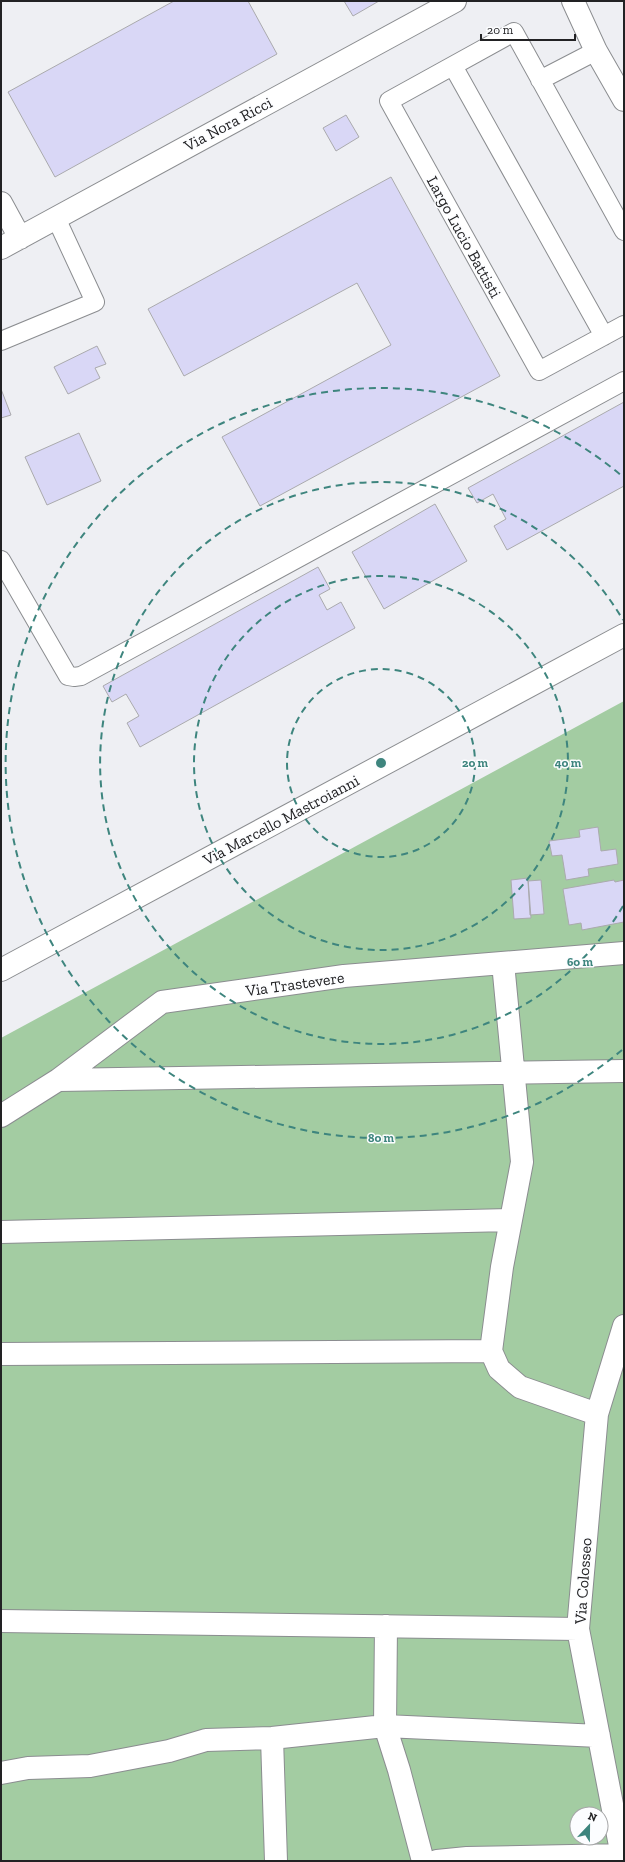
<svg xmlns="http://www.w3.org/2000/svg" width="625" height="1862" viewBox="0 0 625 1862" font-family="'Zilla Slab',serif">
<style>
.green{fill:#a3cca2;fill-rule:evenodd}
.building{fill:#d9d7f6;stroke:#aaaaad}
.lines{fill:none;stroke-linecap:round;stroke-linejoin:round}
.lane-casing{stroke:#8b8d90;stroke-width:20}
.street-casing{stroke:#8b8d90;stroke-width:24}
.lane{stroke:#fff;stroke-width:18}
.street{stroke:#fff;stroke-width:22}
.ring{fill:none;stroke:#3e857e;stroke-width:2;stroke-dasharray:7 5}
.labels{text-anchor:middle;dominant-baseline:central;stroke-width:3;stroke-linejoin:round;paint-order:stroke}
.street-label{font-size:16px;fill:#222224;stroke:#fcfdff}
.centre{fill:#3e857e;stroke:#fcfdff;stroke-width:2}
.ring-label{font-size:12px;text-anchor:middle;font-weight:bold;fill:#3e857e;stroke:#fcfdff;stroke-width:3;stroke-linejoin:round;paint-order:stroke}
</style>
<rect width="100%" height="100%" fill="#eeeff3"/>
<path class="green" d="M624,701v1160h-623v-823zM577,1814h24v24h-24z"/>
<path class="building" d="M174,1h74l29,53 -222,123 -47,-85z
M344,1h35l-26,15z
M346,115l13,22 -23,14 -13,-23z
M391,177l109,199 -240,130 -38,-69 169,-92 -34,-62 -173,93 -36,-67z
M97,346l9,18 -11,4 5,10 -32,16 -14,-27z
M1,389l10,26 -10,3z
M624,402v84l-117,64 -13,-24 12,-7 -13,-25 -16,9 -9,-15z
M79,433l22,48 -54,24 -22,-48z
M435,504l32,57 -83,48 -32,-57z
M318,567l12,22 -11,6 8,15 14,-8 14,26 -215,119 -13,-24 12,-7 -13,-22 -14,8 -9,-16z
M598,827l3,24 15,-2 2,15 -30,5 1,7 -23,4 -4,-25 -10,1 -3,-15 31,-4 -1,-7z
M528,878l3,40 -17,1 -3,-39z
M541,880l3,34 -14,1 -2,-34z
M614,880l1,2 9,-2v42l-42,8 -1,-7 -12,2 -6,-36z"/>
<g class="lines">
<defs>
<path id="lane" d="M453,66l151,270
M540,80l56,-29
M624,231l-110,-199 -125,69 150,270 85,-46
M1,341l94,-39 -39,-84
M1,560l67,116 6,1 7,-1 543,-295"/>
<path id="street" d="M573,1l23,50 28,49
M1,203l19,35
M1,248l454,-247
M503,963l19,199 -20,105 -11,84 8,18 21,18 77,27
M1,970l623,-335
M58,1080l566,-9
M1,1116l57,-36 104,-78 182,-26 280,-23
M1,1232l510,-12
M1,1354l490,-3
M1,1621l577,8
M386,1626l-1,100 14,44 24,91
M272,1738l4,123
M1,1773l27,-5 62,-2 79,-15 37,-11 66,-2 113,-12 214,10
M437,1861l30,-3 155,-3
M623,1861l-45,-232 19,-215 27,-88"/>
</defs>
<use href="#lane" class="lane-casing"/>
<use href="#street" class="street-casing"/>
<use href="#lane" class="lane"/>
<use href="#street" class="street"/>
</g>
<g class="ring">
<circle cx="381" cy="763" r="94"/>
<circle cx="381" cy="763" r="187"/>
<path d="M623 906A281 281 0 1 1 623 620"/>
<path d="M622 1050A375 375 0 1 1 622 476"/>
</g>
<g class="labels">
<g class="street-label">
<text transform="translate(228 124) rotate(-28)">Via Nora Ricci</text>
<text transform="translate(464 237) rotate(61)">Largo Lucio Battisti</text>
<text transform="translate(281 820) rotate(-28)">Via Marcello Mastroianni</text>
<text transform="translate(295 984) rotate(-8)">Via Trastevere</text>
<text transform="translate(583 1581) rotate(-86)">Via Colosseo</text>
</g>
</g>
<circle cx="381" cy="763" r="6" class="centre"/>
<g class="ring-label">
<text x="475" y="767">20 m</text>
<text x="568" y="767">40 m</text>
<text x="580" y="966">60 m</text>
<text x="381" y="1142">80 m</text>
</g>
<rect width="625" height="1862" fill="none" stroke="#222224" stroke-width="4"/>
<g transform="translate(589 1826) rotate(22)"><circle r="19" fill="#fcfdff" stroke="#a5a5a7"/>
<path d="M0-3L7 15L0 10L-7 15Z" fill="#3e857e"/>
<text y="-6" font-size="11" font-weight="bold" text-anchor="middle" fill="#222224">N</text>
</g>
<path d="M481 34v6h94v-6" fill="none" stroke="#222224" stroke-width="2"/>
<text x="487" y="34" font-size="12" fill="#222224" stroke="#fcfdff" stroke-width="3" paint-order="stroke">20 m</text>
</svg>
